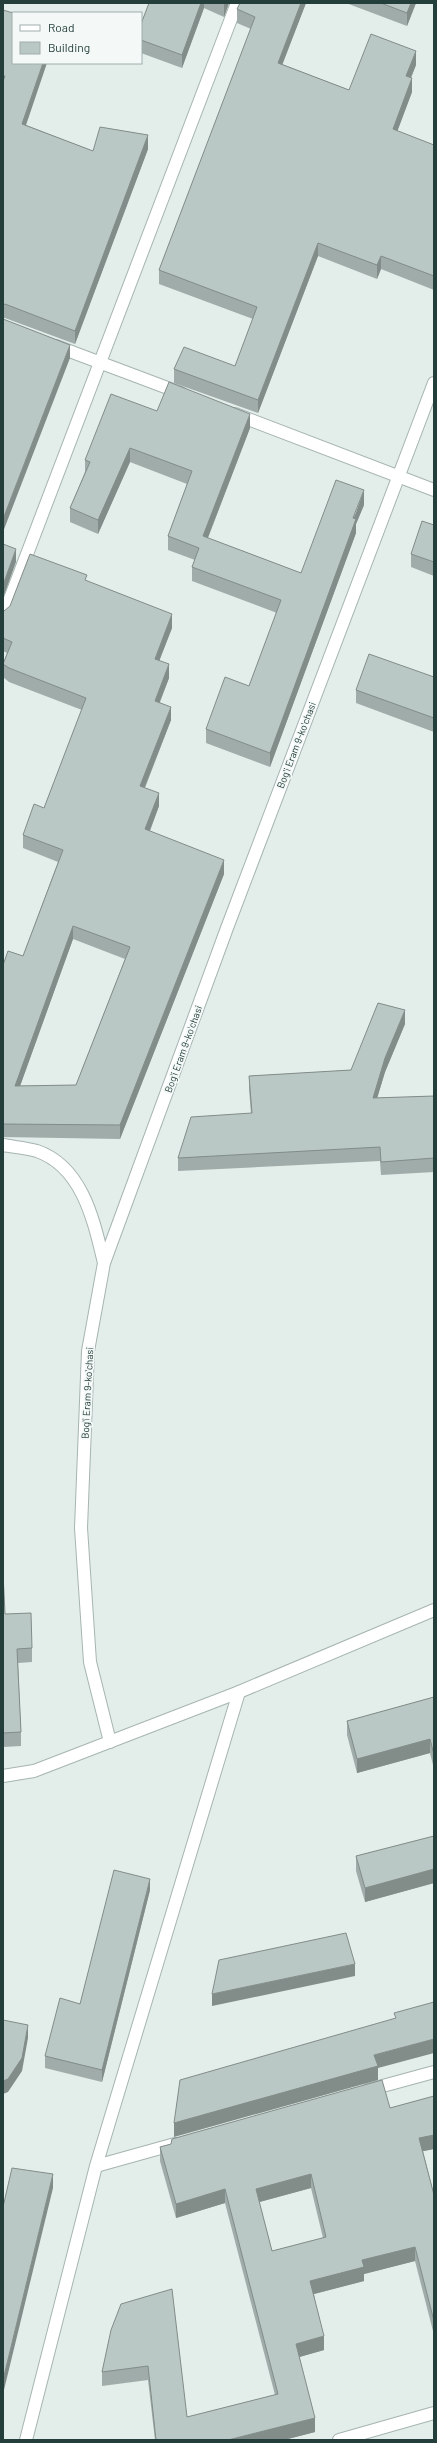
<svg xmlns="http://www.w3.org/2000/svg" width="437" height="2443" viewBox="0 0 437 2443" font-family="Barlow,sans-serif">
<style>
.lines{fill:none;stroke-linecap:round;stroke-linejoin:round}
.minor-casing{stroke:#a6b5b2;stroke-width:14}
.tertiary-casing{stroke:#a6b5b2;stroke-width:14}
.minor{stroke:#fff;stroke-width:12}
.tertiary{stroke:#fff;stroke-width:12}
.wall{fill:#9faca9;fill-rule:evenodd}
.shaded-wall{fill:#828c89}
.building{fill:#b9c8c4;stroke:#828c89;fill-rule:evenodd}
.labels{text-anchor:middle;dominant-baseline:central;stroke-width:3.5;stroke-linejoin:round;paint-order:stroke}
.street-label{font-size:10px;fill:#233e3b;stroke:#f4f9f7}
</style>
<rect width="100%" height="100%" fill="#e3edea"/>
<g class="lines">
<defs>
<path id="minor" d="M56,346l125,47
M235,414l199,76
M3,617l234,-614
M3,1145c11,2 23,3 34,6 46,16 57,71 67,112
M110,1742l-20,-80 -9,-134 7,-177 16,-88 123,-335 207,-545
M368,2090l66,-18
M96,2166l79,-22
M26,2440l70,-274 143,-474
M339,2440l95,-27"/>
<path id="tertiary" d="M3,1776l31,-5 205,-79 195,-82"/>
</defs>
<use href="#minor" class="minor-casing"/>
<use href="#tertiary" class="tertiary-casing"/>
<use href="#minor" class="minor"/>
<use href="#tertiary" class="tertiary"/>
</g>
<path class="wall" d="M149,3h80l-5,14 -20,-9 -22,60 -41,-15v-29z
M306,3l-24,61 67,26 67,-25 -5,13 1,14 -15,39 37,14v145l-53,-21 -4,10 -59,-23 -60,157 -84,-30v-14l61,-3 18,-47 -94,-35v-14l92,-241 -14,-6v-14z
M346,3h70l-9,23z
M3,10l23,115 67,26 55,-2 -73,195 -70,-26h-2z
M157,411l93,17 -42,110 93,35 63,-68 -8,19v9l-86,234 -64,-24v-14l43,-43 28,-73 -85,-32v-14l3,-7 -27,-10v-14l19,-52 -57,-22 -32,72 -28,-12v-14l15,-36v-12z
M434,525v51l-23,-9v-13z
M87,581l85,47 -13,32 10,18 -9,24 11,18 -26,68 14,18 -9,25 74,43 -104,265 -117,-2v-172l20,-9 35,-94 -35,-14v-13l21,-27 38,-98 -73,-28 -6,-5v-13l4,-11 -4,-2v-40zM73,939l52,20 -49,126 -56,1z
M434,677v55l-78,-29v-13z
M405,1024l-20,48 -8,26 57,-2v76l-53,3 -1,-14 -202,10v-13l73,-44 -2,-25v-13l102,-6z
M3,1573l2,41 27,34v14l-14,1 3,69v14l-18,1z
M434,1697v72l-4,-16 -73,20 -10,-38v-14z
M434,1836v47l-69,19 -9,-31v-15z
M150,1890l-48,192 -57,-14v-12l35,-52z
M434,2096v53l-11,2 11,44v140l-19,-74 -51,13v7l-50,13 10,56 -25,7 16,75 -31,8h-129l-7,-60 -46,6v-14l19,-68 66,113 88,-22 -50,-192 -49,15 -16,-57v-14l230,-39zM311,2188l12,50 -51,13 -13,-49z"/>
<path class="shaded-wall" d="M201,3h3v5l-22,60v-13z
M224,3h5l-5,14z
M301,3h5l-28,73v-13z
M411,3h5l-9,23v-13z
M416,51v14l-10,24v-13z
M43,63h4l-25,74v-13z
M412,78v14l-19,51v-14z
M148,135v14l-73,195v-13z
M318,243v13l-60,157v-13z
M381,256v13l-4,10v-14z
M70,345v13l-67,174v-13z
M250,414v14l-47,122v-14z
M130,448v14l-32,72v-14z
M364,490v15l-8,19v9l-86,234v-14z
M16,549v13l-13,36v-13z
M172,614v14l-17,44v-13z
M169,664v14l-14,36v-13z
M171,707v13l-31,79v-13z
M159,793v13l-14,37v-14z
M224,860v14l-104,265v-14z
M73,926v13l-58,161v-14z
M405,1010v14l-20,48 -12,40v-14l12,-40z
M430,1739v14l-73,20v-14z
M434,1869v14l-69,19v-14z
M150,1879v11l-48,192v-12z
M355,1964v12l-143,30v-12z
M28,2025v13l-6,33 -14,21 -5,2v-13z
M434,2039v14l-56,15v12l-204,57v-14l200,-68z
M434,2135v14l-15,3v-14z
M53,2174v14l-50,206v-14z
M311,2174v14l-55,15v-14z
M225,2189v14l-49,15v-14z
M415,2247v14l-51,13v7l-54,14v-14l52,-21z
M324,2336v14l-28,8v-14z
M315,2418v14l-31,8h-56z"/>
<path class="building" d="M149,3h52l-19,52 -41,-15v-16z
M240,3h61l-23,60 71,27 22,-56 45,17 -10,25 6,2 -19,51 41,16v131l-53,-20 -4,9 -59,-22 -60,157 -84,-31 10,-22 51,19 22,-59 -98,-37 96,-253 -18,-8z
M381,3h30l-4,10z
M3,10l10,3v50h30l-21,61 71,27 7,-24 48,8 -73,196 -70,-27 -2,1v-224l2,-5h-2z
M3,319l67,26 -67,174z
M169,382l81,32 -47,122 98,37 35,-93 28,10 -11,28 3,1 -86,234 -64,-24 19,-52 24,9 32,-86 -89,-33 7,-19 -31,-12 24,-65 -62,-23 -32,72 -28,-12 20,-46 -5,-2 26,-66 46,17z
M422,521l12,4v37l-23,-8z
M3,544l13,5 -13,36z
M30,554l57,21 -2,5 87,34 -17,45 14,5 -14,37 16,6 -31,79 19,7 -14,36 79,31 -104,265 -117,-1v-159l5,-14 15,5 40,-106 -40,-15 11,-31 10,4 42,-110 -77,-30 -6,-4 9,-22 -9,-4v-27h1l6,-5zM73,926l57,21 -54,138 -61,1z
M369,654l65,23v41l-78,-28z
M378,1003l27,7 -20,48 -12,40 61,-2v62l-53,4 -1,-15 -202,11 13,-41 61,-4 -3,-37 102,-6z
M3,1573l2,41 26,-1 1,35 -15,1 4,83 -18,1z
M434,1697v58l-4,-16 -73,20 -10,-38z
M434,1836v33l-69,19 -9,-32z
M114,1870l36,9 -48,191 -57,-14 15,-58 20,6z
M346,1933l9,31 -143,30 7,-34z
M434,2002v37l-60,16 4,11 -204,57 6,-43 216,-62 -2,-5z
M3,2020l25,5 -6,33 -14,21 -5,2z
M382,2080l8,28 44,-12v39l-15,3 15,57v126l-19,-74 -53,13 2,7 -54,14 14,55 -28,8 19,74 -87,22h-72l-8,-74 -46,6 9,-42 10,-26 51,-15 15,128 91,-23 -53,-205 -49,15 -16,-57 11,-3 1,-5zM311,2174l15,63 -54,14 -16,-62z
M12,2168l41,6 -50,206v-173z"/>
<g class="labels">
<g class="street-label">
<text transform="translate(296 745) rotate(-69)">Bogʻi Eram 9-koʻchasi</text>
<text transform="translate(183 1049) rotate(-70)">Bogʻi Eram 9-koʻchasi</text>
<text transform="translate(87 1393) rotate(-87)">Bogʻi Eram 9-koʻchasi</text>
</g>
</g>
<rect width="437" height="2443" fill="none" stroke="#233e3b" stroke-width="8"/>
<rect x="12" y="12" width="130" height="52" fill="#f4f9f7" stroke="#a0aeac"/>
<rect x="20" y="25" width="20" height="6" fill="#ffffff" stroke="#a0aeac"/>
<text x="48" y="32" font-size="12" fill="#233e3b">Road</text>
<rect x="20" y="42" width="20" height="12" fill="#b9c8c4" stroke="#a0aeac"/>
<text x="48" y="52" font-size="12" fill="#233e3b">Building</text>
</svg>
